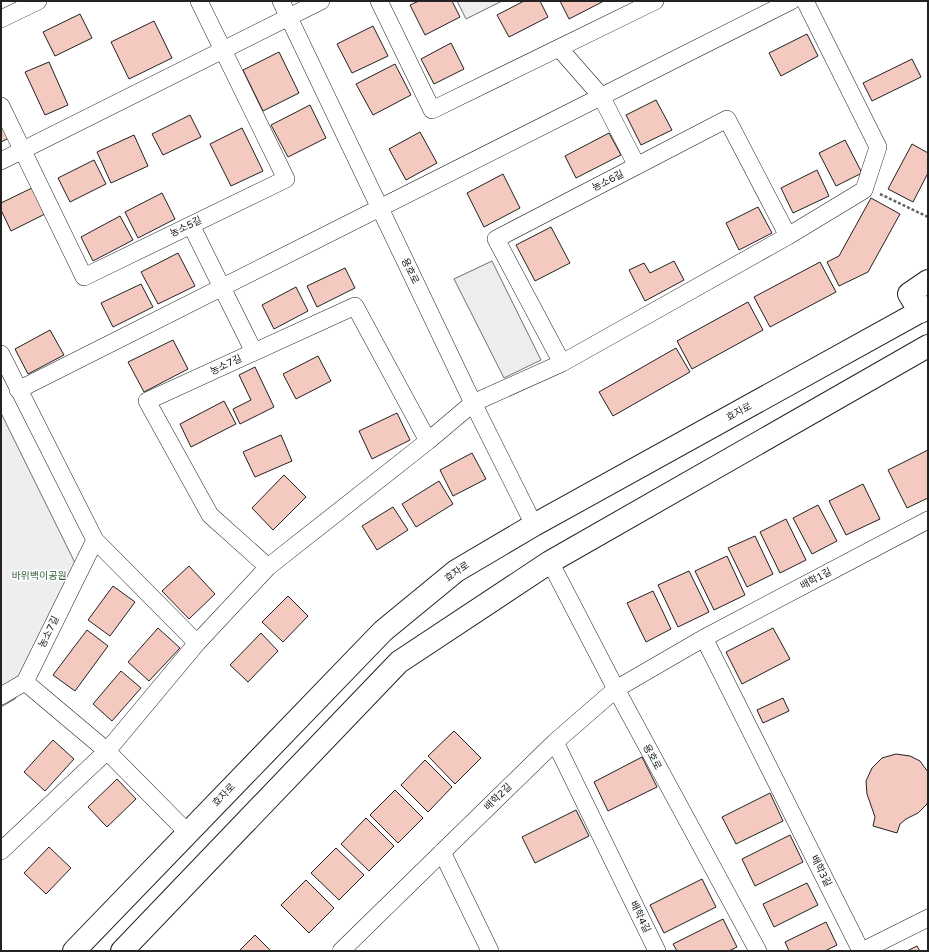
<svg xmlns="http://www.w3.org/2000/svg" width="929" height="952" viewBox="0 0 929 952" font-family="'Varela Round','Noto Sans KR',sans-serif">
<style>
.green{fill:#eee;stroke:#6f6f6f}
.parking{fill:#ededed;stroke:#6f6f6f}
.building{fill:#f3c9c0;stroke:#222}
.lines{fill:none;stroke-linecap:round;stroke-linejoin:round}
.street-casing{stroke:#222;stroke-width:18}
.secondary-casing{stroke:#222;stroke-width:24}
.path{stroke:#646464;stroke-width:2.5;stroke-dasharray:3 2;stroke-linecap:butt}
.street{stroke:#fff;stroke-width:17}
.secondary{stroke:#fff;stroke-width:22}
.labels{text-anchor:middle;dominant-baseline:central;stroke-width:3;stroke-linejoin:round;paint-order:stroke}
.street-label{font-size:10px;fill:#222;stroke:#fff}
.park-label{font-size:10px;fill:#2f5e38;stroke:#fff}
</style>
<rect width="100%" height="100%" fill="#fff"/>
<path class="green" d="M457,1h45l-36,18z
M1,413l81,164 -67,122 -14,8z"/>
<path class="parking" d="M492,261l49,99 -37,18 -50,-99z"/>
<path class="building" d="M419,1h33l8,16 -35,18 -15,-30z
M524,1h16l8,16 -39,20 -12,-22z
M560,1h44l-35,18z
M80,14l12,24 -37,18 -12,-24z
M154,21l18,37 -43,21 -18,-37z
M373,26l15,30 -36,17 -15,-29z
M807,34l11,22 -37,20 -12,-23z
M451,43l13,26 -30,15 -13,-25z
M279,52l20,41 -36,18 -20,-41z
M912,59l9,18 -49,24 -9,-18z
M49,62l19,43 -23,10 -20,-43z
M395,64l16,31 -38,20 -17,-31z
M656,100l16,30 -31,15 -15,-30z
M310,105l16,33 -38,19 -17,-32z
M190,115l11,22 -38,18 -11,-21z
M1,122l8,16 -8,4z
M242,128l21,43 -32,15 -21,-42z
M420,132l17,31 -31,17 -17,-31z
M609,133l12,22 -45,23 -11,-22z
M134,135l14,31 -37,17 -14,-31z
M845,140l17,33 -26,13 -17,-33z
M912,144l16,9v20l-15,29 -25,-13z
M94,160l12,24 -36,18 -12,-24z
M817,170l12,26 -36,17 -12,-25z
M503,174l17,34 -36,19 -17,-34z
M34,187l13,26 -36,18 -10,-21v-7z
M162,193l13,26 -37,19 -13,-26z
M871,198l29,16 -32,58 -29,14 -12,-24 12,-6z
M758,207l14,26 -33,17 -13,-27z
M120,216l13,24 -40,21 -12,-24z
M551,227l19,36 -35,18 -19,-36z
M178,253l17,33 -37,18 -17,-32z
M674,261l10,19 -39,21 -16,-31 15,-7 6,10z
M820,262l16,30 -66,35 -16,-30z
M345,268l10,20 -38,19 -10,-21z
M141,284l12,23 -40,20 -12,-24z
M296,287l12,24 -34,18 -12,-24z
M748,302l15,28 -71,39 -15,-28z
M50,330l14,25 -36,19 -13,-25z
M173,340l15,29 -44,23 -16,-30z
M676,348l14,24 -77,44 -14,-24z
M318,356l13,25 -35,18 -13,-25z
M255,367l19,40 -34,17 -7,-15 18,-9 -12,-25z
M224,401l12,23 -45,23 -11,-23z
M397,413l13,27 -38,19 -13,-28z
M281,435l11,26 -37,16 -12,-25z
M928,450v48l-21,10 -19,-38z
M472,453l14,26 -33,17 -13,-26z
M284,475l22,22 -33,33 -21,-22z
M439,481l14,23 -37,23 -14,-23z
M863,484l17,35 -34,16 -17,-34z
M818,505l19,36 -25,13 -19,-36z
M393,507l15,23 -31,20 -15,-24z
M786,519l20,41 -26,13 -20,-41z
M755,536l18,38 -26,13 -19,-39z
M727,556l18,39 -31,15 -19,-39z
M189,566l26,28 -26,25 -27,-28z
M689,571l20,41 -31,15 -20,-42z
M113,586l22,16 -25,34 -22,-16z
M653,591l18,38 -25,13 -19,-39z
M288,596l20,20 -25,26 -21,-20z
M158,628l22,20 -31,33 -21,-19z
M773,628l17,31 -48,25 -16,-32z
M87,630l21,16 -33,45 -22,-16z
M261,633l17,18 -30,31 -18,-17z
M121,671l20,17 -29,33 -19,-17z
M783,698l6,13 -26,12 -6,-13z
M454,731l27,27 -26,26 -27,-28z
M53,740l21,19 -29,32 -21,-19z
M896,754l14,2 10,5 8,11v29l-1,3 -9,9 -12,6 -6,5 -3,9 -24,-7 2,-9 -8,-23 -1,-13 6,-13 10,-10z
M642,757l15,30 -49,24 -14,-29z
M425,760l27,27 -24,25 -27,-27z
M117,779l19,20 -29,28 -19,-20z
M395,790l28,28 -25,25 -28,-28z
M770,793l13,28 -47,23 -14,-27z
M576,810l13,26 -54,27 -13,-26z
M366,818l28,28 -25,25 -28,-27z
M790,835l13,27 -48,24 -13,-27z
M49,847l22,21 -25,26 -22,-21z
M336,848l28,27 -25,25 -28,-27z
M702,879l14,28 -52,26 -14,-28z
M306,880l28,28 -25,25 -28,-28z
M807,883l11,22 -44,22 -11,-23z
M723,919l14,28 -8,4h-52l-4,-7z
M826,922l11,23 -12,6h-36l-4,-9z
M255,935l16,16h-32z
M917,946l3,5h-13z"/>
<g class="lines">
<defs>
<path id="street" d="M281,1l192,402 61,122
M379,1l53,109 223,-109
M1,19l37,-18
M559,48l42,48 36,70
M1,106l83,171 202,-98 -87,-178
M1,161l320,-160
M191,225l63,127
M1,354l94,186 -70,142 -24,14
M562,363l-66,-124 231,-120 61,117
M18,390l773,-389
M95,540l102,103
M550,562l66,127 142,262
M268,567l-58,-52 -63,-114 208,-95 73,135
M704,638l157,313
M25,682l82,69 81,82
M555,742l102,209
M1,851l106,-100 90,-108 71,-76 160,-126 45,-38 89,-40 226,-127 76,-46 14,-43 -73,-146
M442,852l48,99
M341,951l214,-209 61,-53 88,-51 224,-118
M862,951l66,-33"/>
<path id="secondary" d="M920,312l-11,-18 19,-13
M74,951l309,-320 73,-60 78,-46 394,-218
M122,951l277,-289 151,-100 378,-216"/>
</defs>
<use href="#street" class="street-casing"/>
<use href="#secondary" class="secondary-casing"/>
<path class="path" d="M880,194l48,23"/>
<use href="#street" class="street"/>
<use href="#secondary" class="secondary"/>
</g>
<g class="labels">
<g class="street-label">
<text transform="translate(608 181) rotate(-27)">농소6길</text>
<text transform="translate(186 227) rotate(-26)">농소5길</text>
<text transform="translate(410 271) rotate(64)">용호로</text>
<text transform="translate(226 365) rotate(-25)">농소7길</text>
<text transform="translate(739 412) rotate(-29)">효자로</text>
<text transform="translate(457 572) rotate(-35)">효자로</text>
<text transform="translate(816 579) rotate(-28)">배학1길</text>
<text transform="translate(49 632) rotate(-64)">농소7길</text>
<text transform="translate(652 757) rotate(61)">용호로</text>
<text transform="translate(224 795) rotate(-46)">효자로</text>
<text transform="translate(498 797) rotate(-44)">배학2길</text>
<text transform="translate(821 871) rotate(63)">배학3길</text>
<text transform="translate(640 917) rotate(64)">배학4길</text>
</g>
<g class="park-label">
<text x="39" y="576">바위백이공원</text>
</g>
</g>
<rect width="929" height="952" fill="none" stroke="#222222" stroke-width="4"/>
</svg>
